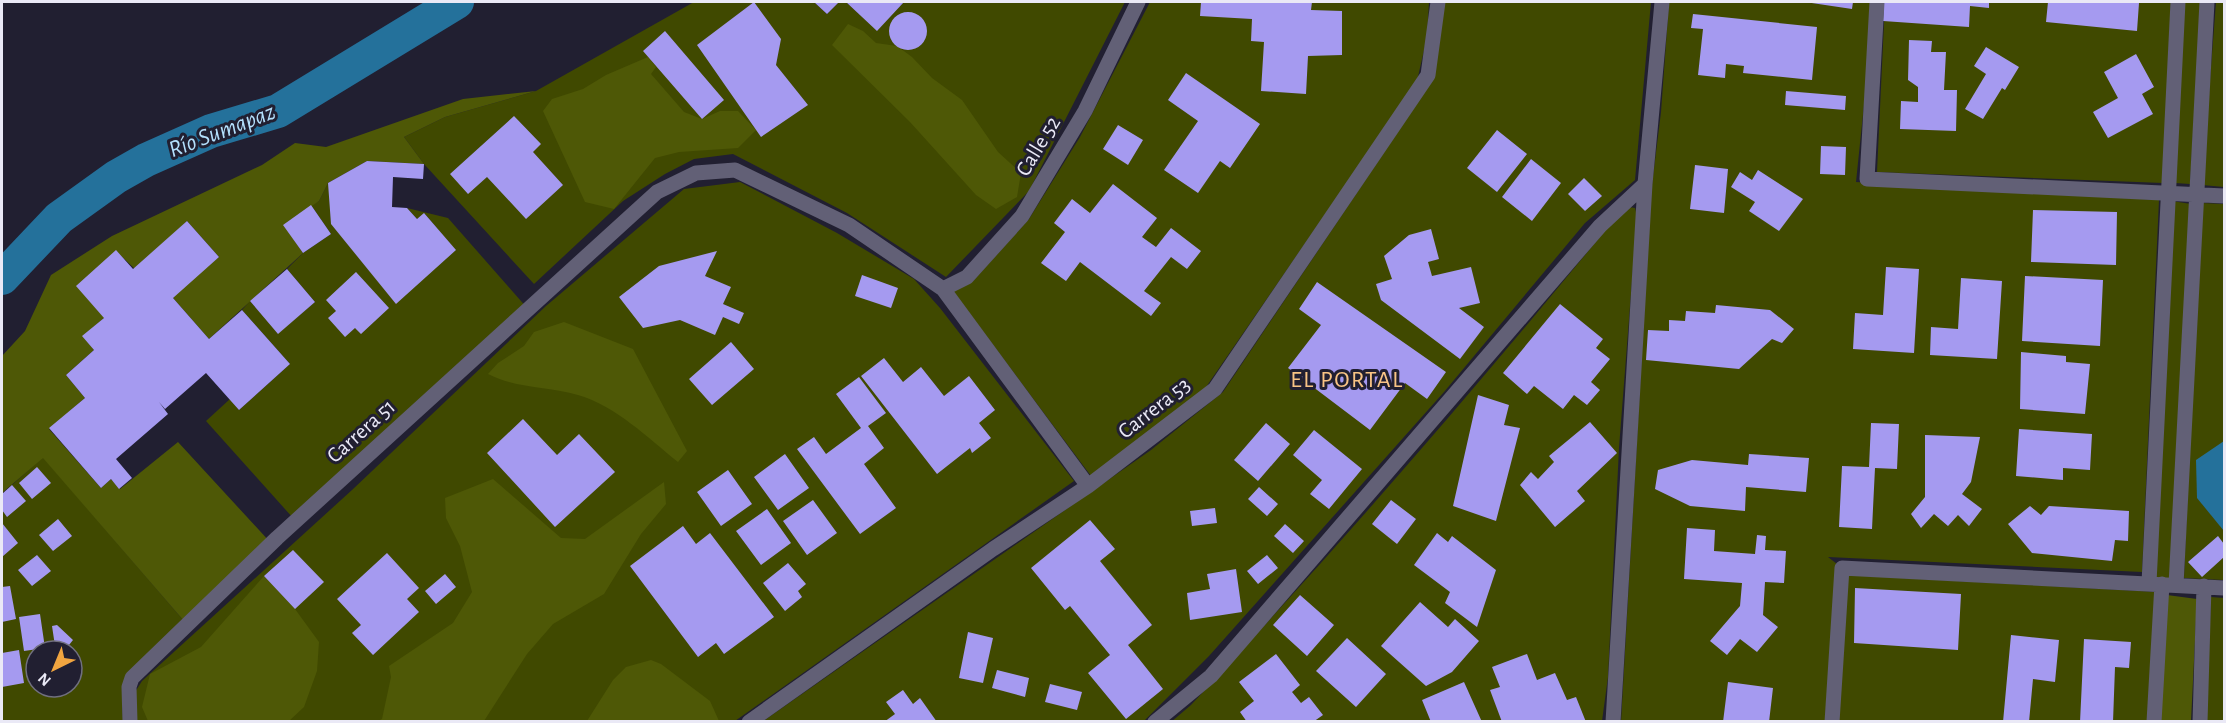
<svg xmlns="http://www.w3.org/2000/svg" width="2226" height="723" viewBox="0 0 2226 723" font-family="'Alegreya Sans',sans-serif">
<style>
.green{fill:#404900;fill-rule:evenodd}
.forest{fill:#4e5806}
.water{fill:#24719b}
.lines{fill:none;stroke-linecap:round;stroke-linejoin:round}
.river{stroke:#24719b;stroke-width:34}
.building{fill:#a59af0}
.street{stroke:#626076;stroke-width:15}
.labels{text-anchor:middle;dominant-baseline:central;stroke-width:6;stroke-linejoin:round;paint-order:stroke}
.street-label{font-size:22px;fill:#eae9f6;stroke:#211f31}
.water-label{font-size:24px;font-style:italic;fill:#b3dffc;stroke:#211f31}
.neighbourhood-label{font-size:24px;letter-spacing:1.5px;fill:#f9c485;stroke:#211f31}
</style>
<rect width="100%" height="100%" fill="#211f31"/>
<path class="green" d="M694,2h120l13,12 12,-12h7l31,28 27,-28h221l-96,189 -83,86 -99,-64 -114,-59 -39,5 -29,15 -42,27 -89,83 -110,-120 -20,-27 41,-20 91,-26z
M1150,2h279l-2,35 -10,44 -213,309 -113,86 -139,-186 21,-9 56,-62 51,-82z
M1441,2h210l-16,178 -50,43 -141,169 -235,264 -65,65 -382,1 389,-272 72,-58 211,-314z
M1669,2h202l-3,64 -12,116 303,18 -17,372 -314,-15 9,7 -12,157 -204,1 30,-529 10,-81z
M1885,2h286l-8,181 -286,-11z
M2183,2h18l-11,182 -15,-1z
M2216,2h8v185l-22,-2z
M740,182l97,51 77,46 26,29 134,173 -339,240 -601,1 -4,-22 12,-19 210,-191 194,-184 138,-117z
M328,183l127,67 -30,-36 -8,5 -10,-11 41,10 80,91 -235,209 -87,-97 24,-22 9,11 51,-46 -48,-54 8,-9 28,32 37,-31 -28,-33 16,-16 28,-19 -20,-29 8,-4z
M2172,201l19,3 -19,377 -18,-2z
M2200,203l24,1v376l-40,-2z
M1629,207l6,1 2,8 -18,232 -11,229 -6,44 -431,1 20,-17c144,-154 283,-314 417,-478z
M43,457l141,164 -54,54 -8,24 1,22 -121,1v-228zM36,651h36v36h-36z
M1848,575l309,17 -6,129 -314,1z
M2211,597l13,1v123l-18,1z"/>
<path class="forest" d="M848,24l15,7 13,12 21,3 15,11 20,21 30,22 36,52 23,21 -4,24 -21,12 -20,-14 -66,-73 -78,-77z
M648,57l8,10 -5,7 33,38 18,7 18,-8h18l18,19 -18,18 -59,4 -24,6 -41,51 -29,-7 -42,-91 9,-12 31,-10 23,-14z
M536,91l-91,26 -41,20 20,27 -57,-3 -39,22 -9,18 -35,24 19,28 -94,86 -36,-41 8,-11 38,-30 -32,-36 -50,50 -21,-20 -12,67 -21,18 11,14 -28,25 19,23 -36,31 52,59 10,-9 9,10 58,-47 92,100 -86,79 -141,-163 -41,35v-137l23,-25 26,-56 61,-39 150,-71 33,-22 31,4 137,-48z
M564,322l69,27 54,102 -9,11c-30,-24 -62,-56 -100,-67 -30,-9 -61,-6 -90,-21l10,-11 26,-17 10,-14z
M493,479l68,59 24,1 79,-57 2,22 -25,30 -37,60 -51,30 -26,30 -43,67h-106l4,-2 9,-42 -2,-11 64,-43 19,-31 -12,-46 -14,-28 -1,-20z
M264,576l31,33 24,33 -2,29 -13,36 -15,14h-141l-6,-14 8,-33 51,-27z
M2167,595l30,4 -6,122 -31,1z
M651,660l10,4 49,37 9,20h-132l26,-41 13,-13z"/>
<path class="water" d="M2224,441v90l-27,-33 -1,-38z"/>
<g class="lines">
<path class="river" d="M2,278l57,-60 57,-41 30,-17 65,-29 67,-20 179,-109"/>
</g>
<path class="building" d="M754,2l27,37 -5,26 32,40 -47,32 -64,-92z
M814,2h25l-12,12z
M846,2h58l-27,29z
M1201,2h111l-1,8 31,1v44l-34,1 -2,38 -45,-3 3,-49 -13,-1 1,-22 -52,-3z
M1805,2h48l-1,7z
M1884,2h105v6l-19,-2 -1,21 -86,-6z
M2048,2l91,1 -2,28 -91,-9z
M889 31a19 19 0 1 1 38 0a19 19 0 1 1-38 0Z
M1693,14l124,13 -5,53 -69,-7 1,-7 -18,-2 -1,14 -27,-3 5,-46 -12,-1z
M665,31l59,69 -22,19 -59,-68z
M1909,40l23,1 -1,11h15l-2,38h13l-1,41 -56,-2 1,-28 17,1v-15l-10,-7z
M1986,47l33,20 -14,23 -3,-2 -19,31 -18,-10 21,-35 -12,-8z
M2136,54l18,33 -12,7 11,20 -45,24 -15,-26 25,-14 -14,-26z
M1186,73l74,51 -30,44 -10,-7 -22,32 -34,-23 34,-49 -30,-21z
M1786,91l60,5 -1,14 -60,-5z
M514,116l27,28 -8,8 30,33 -37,34 -39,-42 -19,17 -18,-20z
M1118,125l25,15 -15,25 -25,-16z
M1497,130l30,24 -30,38 -30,-24z
M1821,146l25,1 -1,28 -25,-1z
M1531,159l30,24 -29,38 -30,-24z
M367,161l57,3 -1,15 -30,-2 -1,30 15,1 10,11 7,-6 32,37 -60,54 -65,-80 -3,-41z
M1695,165l33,4 -4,44 -34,-4z
M1758,170l45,29 -24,32 -30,-20 6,-9 -24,-15 9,-15 12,8z
M1584,178l18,18 -17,15 -17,-17z
M1113,184l44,34 -15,19 14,10 15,-19 30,23 -14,18 -16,-12 -27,34 17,12 -10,13 -71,-54 -14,19 -25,-18 24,-31 -11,-9 18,-24 18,14z
M311,205l20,29 -28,19 -20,-28z
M2033,210l84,2 -1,53 -85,-3z
M187,221l32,36 -46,41 36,41 33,-29 48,54 -51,46 -33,-37 -41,36 -6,-7 9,12 -52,45 16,19 -13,11 -8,-10 -10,9 -52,-60 36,-30 -19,-23 28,-25 -12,-14 22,-18 -28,-32 40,-36 17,19z
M1431,229l8,30 -11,3 4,14 39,-9 9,36 -21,5 25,19 -24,32 -79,-59 -5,-16 16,-5 -8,-23 25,-21z
M717,251l-12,25 26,11 -8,17 21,9 -5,11 -16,-7 -8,18 -35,-15 -37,8 -24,-31 40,-31z
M1886,267l33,2 -5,84 -61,-4 2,-36 28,2z
M287,269l28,33 -37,32 -28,-33z
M356,272l33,36 -28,26 -6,-6 -10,9 -17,-19 8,-7 -10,-11z
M862,275l36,13 -7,20 -36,-12z
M2025,276l78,4 -3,66 -78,-5z
M1961,278l41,3 -5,78 -67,-4 1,-28 27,2z
M1317,282l129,90 -19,27 -22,-16 -35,47 -82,-62 33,-43 -22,-16z
M1560,304l43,35 -7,9 14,11 -19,23 9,8 -13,15 -13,-10 -11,14 -29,-23 -7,8 -24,-21z
M1716,305l54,5 24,19 -12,14 -10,-4 -33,30 -93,-9 2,-30 21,1v-11l16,1 1,-10 29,2z
M731,342l23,27 -42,36 -23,-26z
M2021,352l45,4v6l24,2 -5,50 -65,-5z
M884,358l19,24 18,-15 23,29 25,-20 26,34 -16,13 12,15 -19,15 -2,-5 -33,26 -76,-98z
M859,377l27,36 -18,13 16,22 -20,16 32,44 -36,26 -63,-85 17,-12 12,17 35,-26 -25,-34z
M1478,395l31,10 -5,20 16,3 -24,93 -43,-15z
M523,419l34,36 22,-21 36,38 -60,55 -68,-74z
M1590,422l27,31 -40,38 8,10 -30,26 -35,-42 11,-13 7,7 16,-17 -5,-6z
M1266,423l24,21 -32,37 -24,-21z
M1871,423l28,1 -2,45 -22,-1 -3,61 -33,-2 3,-61 27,1z
M2019,429l73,5 -2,36 -27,-2v12l-47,-4z
M1314,430l48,39 -33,40 -19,-15 12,-14 -29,-25z
M1925,435l55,2 -9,45 -9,12 20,15 -13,17 -11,-11 -10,11 -14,-12 -13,14 -10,-14 14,-17z
M785,454l24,34 -31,22 -24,-33z
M1749,454l60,4 -3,34 -60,-5 -1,24 -55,-5 -35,-17 3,-19 34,-10 56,5z
M37,467l14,16 -19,16 -13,-16z
M728,470l24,34 -31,22 -24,-34z
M12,485l14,16 -19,16 -5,-7v-16z
M1259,487l19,17 -11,12 -19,-17z
M813,500l24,33 -30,22 -24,-34z
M1391,500l25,19 -19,25 -25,-20z
M2030,506l11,9 8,-9 80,5 -1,30 -13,-1 -3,21 -80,-8 -24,-29z
M1215,508l2,15 -25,3 -2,-15z
M767,509l24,34 -30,22 -25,-34z
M58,519l14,17 -19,15 -14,-16z
M1090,520l25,29 -15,12 52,64 -24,20 35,44 -37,30 -38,-46 22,-18 -40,-49 -5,4 -34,-42z
M2,523l16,20 -16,14z
M1285,524l19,17 -11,12 -19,-17z
M683,526l13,18 14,-11 64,84 -50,37 -8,-11 -18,14 -68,-91z
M1687,528l28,2 -1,21 41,3 2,-19 9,1 -1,14 21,1 -2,32 -19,-1 -2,33 15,12 -21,25 -17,-13 -13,16 -17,-14 30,-35 2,-23 -58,-4z
M1437,533l11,9 4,-6 44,34 -19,57 -32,-24 5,-11 -36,-27z
M2218,536l6,8v13l-22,20 -14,-15z
M293,550l31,32 -29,27 -31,-33z
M387,553l32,35 -12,11 12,13 -46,43 -21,-22 9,-8 -24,-26z
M37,555l14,16 -19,15 -14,-16z
M1267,555l11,13 -20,16 -11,-13z
M788,563l18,21 -8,7 4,6 -17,14 -22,-28z
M1236,569l6,43 -52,8 -3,-27 23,-4 -3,-15z
M445,574l11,13 -20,17 -11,-13z
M10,586l6,33 -14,3v-35z
M1855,588l106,6 -3,56 -104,-7z
M1300,595l34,30 -27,31 -34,-31z
M1420,602l28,25 7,-8 24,22 -27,31 -26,14 -45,-40z
M40,614l5,34 -21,3 -5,-34z
M57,625l16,15 -4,5 -14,1 -3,-20z
M968,632l25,6 -10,45 -24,-5z
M2011,635l48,5 -4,42 -22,-3 -4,43h-26z
M1347,638l39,36 -30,33 -40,-36z
M2084,639l47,3 -2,26 -14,-1 -2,55h-33z
M19,650l5,33 -22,4v-34z
M1276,654l24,31 -8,7 9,11 8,-6 14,18 -10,7h-66l-7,-10 14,-11 -15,-19z
M1527,654l10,26 18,-7 12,27 9,-3 10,25h-84l-12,-32 10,-3 -8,-20z
M997,670l32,8 -4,19 -33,-9z
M1464,682l18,40h-51l-9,-22z
M1728,682l45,6 -4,34h-46z
M1050,684l32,8 -5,18 -32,-8z
M903,690l10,14 7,-6 17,24h-53l11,-8 -9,-12z"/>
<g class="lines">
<path class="street" d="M1877,2l-10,177 357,17
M943,289l24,-12 55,-61 63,-105 53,-109
M2149,583l29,-581
M2176,585l31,-583
M130,722l-1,-35 3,-9 145,-140 380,-346 39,-19 39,-3 114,55 94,64 145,197
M749,722l244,-173 95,-63 127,-97 213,-314 10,-73
M1155,722l56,-46 389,-450 45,-42
M1613,722l32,-538 17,-182
M1832,722l10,-154 382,20
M2154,722l8,-138
M2200,722l4,-136"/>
</g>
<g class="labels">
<g class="street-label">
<text transform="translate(1038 146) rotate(-59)">Calle 52</text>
<text transform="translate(1154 408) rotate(-38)">Carrera 53</text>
<text transform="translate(361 431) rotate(-42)">Carrera 51</text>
</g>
<g class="water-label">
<text transform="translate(222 131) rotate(-21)">Río Sumapaz</text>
</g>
<g class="neighbourhood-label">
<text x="1347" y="380">EL PORTAL</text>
</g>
</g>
<rect width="2226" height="723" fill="none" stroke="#eae9f6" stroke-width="6"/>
<g transform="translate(54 669) rotate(223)"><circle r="28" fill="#211f31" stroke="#717080" stroke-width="1.5"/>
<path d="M0-4.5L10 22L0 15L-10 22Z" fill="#f1a540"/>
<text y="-9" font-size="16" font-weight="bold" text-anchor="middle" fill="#eae9f6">N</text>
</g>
</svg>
